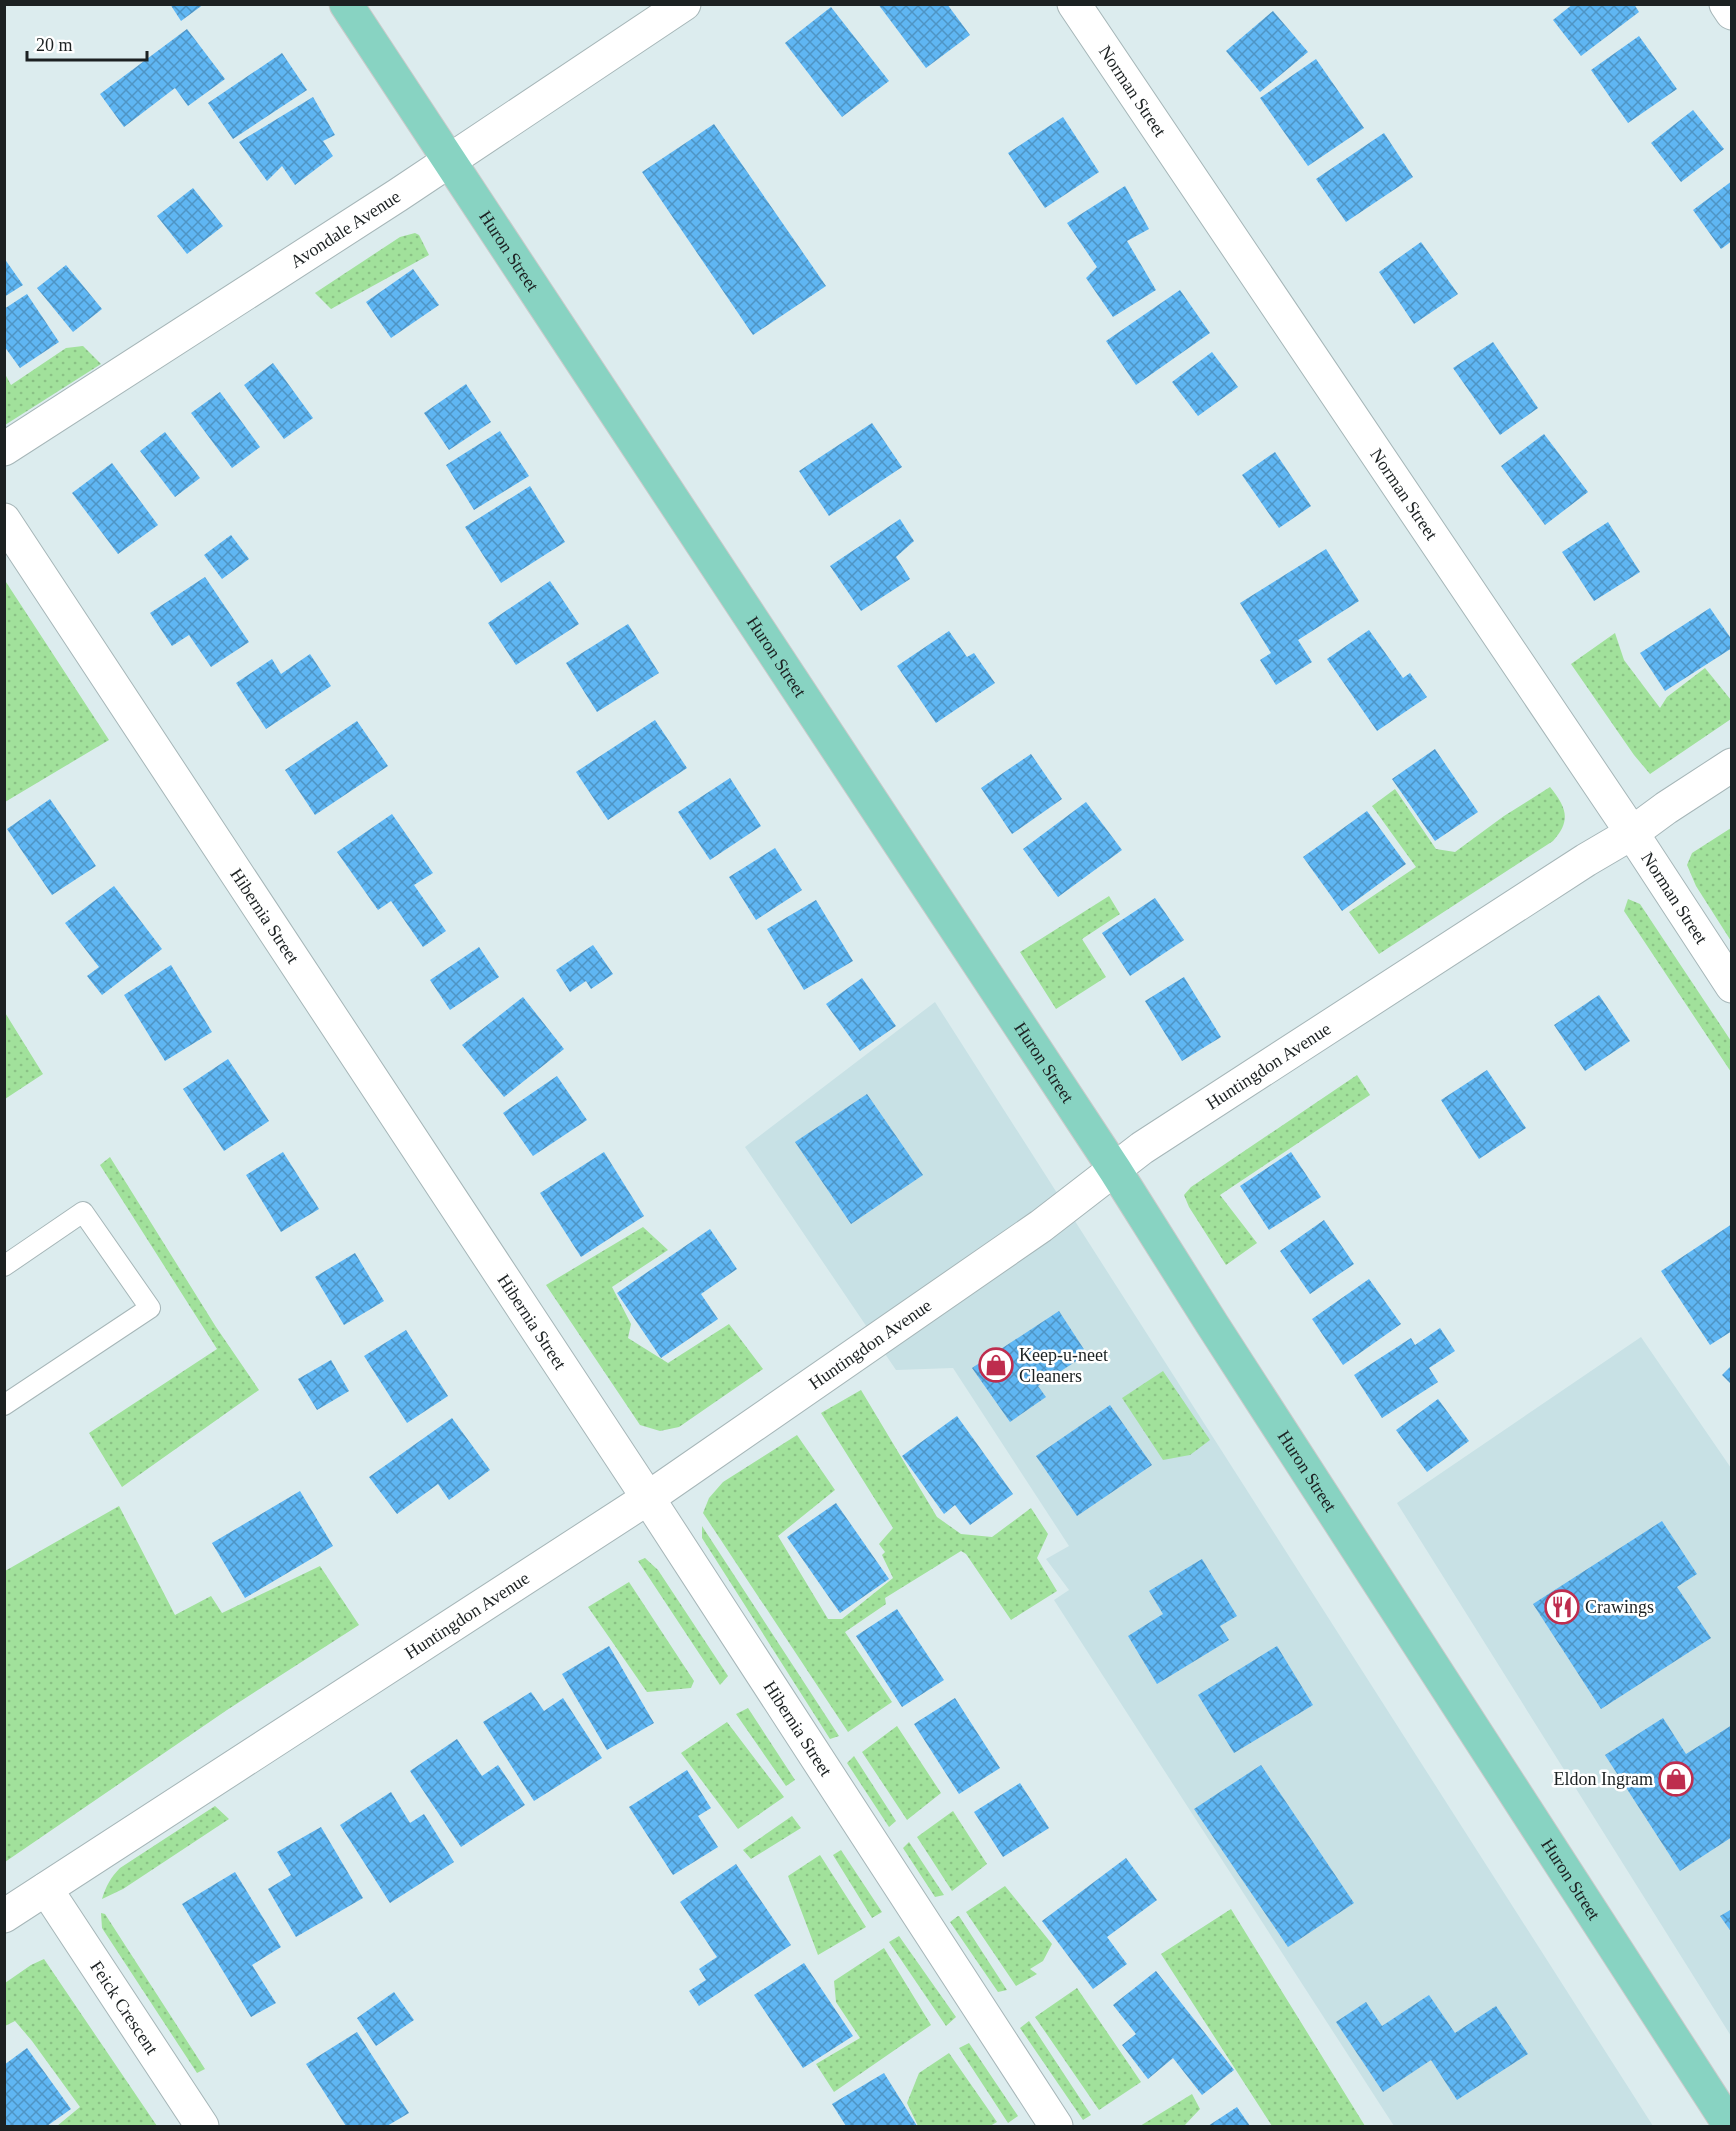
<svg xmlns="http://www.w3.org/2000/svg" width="1736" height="2131" viewBox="0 0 1736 2131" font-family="'Times New Roman',serif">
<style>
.built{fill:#c8e1e5}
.grass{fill:url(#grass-dots)}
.building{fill:url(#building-cross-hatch)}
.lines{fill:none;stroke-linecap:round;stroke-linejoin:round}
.service-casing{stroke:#a6b6b8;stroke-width:22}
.minor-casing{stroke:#a6b6b8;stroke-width:35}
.primary-casing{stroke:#c9caca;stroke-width:35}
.service{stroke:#fff;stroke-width:20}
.minor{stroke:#fff;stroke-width:33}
.primary{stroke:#88d3c2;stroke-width:33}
.labels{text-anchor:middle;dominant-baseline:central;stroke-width:5;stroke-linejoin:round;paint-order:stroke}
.street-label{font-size:18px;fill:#1c2122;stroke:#fff}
.poi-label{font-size:18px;fill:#1c2122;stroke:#fff;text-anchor:start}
</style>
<defs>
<pattern id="grass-dots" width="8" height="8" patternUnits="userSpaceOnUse" patternTransform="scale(1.5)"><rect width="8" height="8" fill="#a1e19b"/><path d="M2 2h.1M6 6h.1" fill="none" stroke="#8ac185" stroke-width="1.8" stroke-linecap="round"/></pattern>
<pattern id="building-cross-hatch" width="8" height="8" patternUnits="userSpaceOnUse" patternTransform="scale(1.5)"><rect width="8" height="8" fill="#5fb6f3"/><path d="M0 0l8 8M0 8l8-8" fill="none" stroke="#4e94c4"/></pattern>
</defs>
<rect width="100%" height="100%" fill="#dcecee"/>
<path class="built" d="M935,1002l718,1124h-259l-340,-526 15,-10 -23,-31 23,-13 -116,-178 -57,2 -151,-223z
M1641,1337l90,131v568l-334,-533z"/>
<path class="grass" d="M415,233l4,2 10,20 -98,54 -16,-16 85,-56z
M83,346l18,18 -96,61v-51l6,11 55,-37z
M4,579l105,161 -104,62h-1z
M1615,633l9,27 36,48 7,-11 38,-29 26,32v19l-81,55 -16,-19 -63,-91z
M1550,787c16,20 22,33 3,54l-174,113 -30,-42 67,-45 -44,-61 23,-17 41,60 19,3 49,-36z
M1731,828v113l-35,-55 -9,-21 5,-12z
M1109,896l11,18 -38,25 24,38 -50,32 -36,-57z
M1628,899l12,5 91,137v31l-107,-161z
M4,1011l39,63 -38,25h-1z
M1357,1075l13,20 -150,100 37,48 -31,22 -37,-58 -5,-12 7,-8z
M110,1157l106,170 43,63 -137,97 -33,-54 128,-84 -117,-184z
M643,1227l25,23 -56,37 19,37 -3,14 40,25 61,-39 34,45 -84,58 -19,4 -20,-6 -94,-140z
M1163,1371l47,69 -20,15 -27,5 -41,-62z
M861,1390l76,127 24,17 31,3 39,-29 17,26 -11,24 20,33 -46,29 -45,-66 -5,-3 -76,47 1,6 -41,28 47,70 -44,30 -145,-219 6,-15 14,-16 74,-47 38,55 -57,46 50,83h14l51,-41 -11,-23 3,-3 -6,-8 14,-16 -72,-115z
M119,1506l56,109 36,-19 11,17 98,-47 39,59 -132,85 -222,152v-291z
M702,1526l137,210 -9,3 -128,-201z
M645,1558l13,12 70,106 -8,9 -82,-124z
M629,1582l65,99 -3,7 -44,4 -59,-85z
M748,1708l47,72 -9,6 -50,-72z
M727,1722l57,75 -46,32 -57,-76z
M897,1726l44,67 -34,27 -45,-68z
M854,1756l42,65 -7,6 -42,-64z
M215,1806l14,13 -106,70 -21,10c4,-13 9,-22 18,-31z
M953,1811l34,53 -35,27 -35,-54z
M792,1816l9,12 -50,31 -8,-9z
M909,1842l35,53 -9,2 -32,-49z
M841,1850l41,62 -10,6 -39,-63z
M820,1855l46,72 -48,28 -30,-79z
M1005,1886l47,58 -9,17 -13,8 7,5 -21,12 -50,-74z
M1231,1909l134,217h-93l-111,-172z
M101,1913l4,1 100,155 -8,4 -95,-145z
M958,1916h1l48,74 -9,2 -48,-70z
M899,1936l57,81 -10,9 -57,-84z
M884,1948l47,77 -97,67 -18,-28 44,-26 -24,-36 -2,-21z
M44,1959l113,167h-100l23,-19 -48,-66 -17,-20 -10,5v-43l26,-18z
M1077,1988l64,94 -42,28 -64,-93z
M1029,2021l62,94 -8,5 -63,-92z
M969,2043l49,73 -10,7 -49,-75z
M949,2053l48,69 -7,4h-72l-11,-23 12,-30z
M1192,2094l8,15 -16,17h-44z"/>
<path class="building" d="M170,4h34l-23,17z
M878,4h69l23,31 -44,33z
M1573,4h61l5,8 -58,44 -28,-36z
M831,7l58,74 -47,36 -57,-74z
M1273,11l35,41 -48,40 -34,-41z
M187,29l38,50 -37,27 -13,-18 -51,39 -24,-33z
M1639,36l38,53 -49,34 -37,-53z
M282,53l25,37 -74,49 -25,-36z
M1316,59l48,69 -56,38 -48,-68z
M313,97l22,38 -12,6 10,15 -38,29 -13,-19 -15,15 -28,-39z
M1693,110l31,39 -43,33 -30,-39z
M1063,117l36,55 -54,36 -37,-55z
M714,124l112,162 -73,49 -111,-163z
M1384,133l29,44 -67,45 -30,-43z
M1732,181v60l-11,8 -28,-39z
M1125,186l24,43 -22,12 29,49 -43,27 -27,-39 11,-11 -30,-44z
M193,188l30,38 -36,28 -30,-38z
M1421,242l37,52 -44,30 -35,-52z
M4,258l19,27 -19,12z
M66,265l36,44 -29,23 -36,-44z
M413,269l26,36 -48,33 -25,-36z
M1180,290l30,43 -74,52 -30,-44z
M27,294l32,48 -39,26 -16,-22v-37z
M1493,342l45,66 -38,27 -47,-67z
M1212,352l26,35 -40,29 -26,-34z
M273,363l40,55 -29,21 -40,-54z
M466,384l25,38 -42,28 -25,-37z
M220,392l40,55 -28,21 -41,-55z
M872,423l30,44 -73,49 -30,-45z
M500,431l29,45 -55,34 -28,-45z
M165,432l35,46 -25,19 -35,-46z
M1544,434l44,58 -43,33 -44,-59z
M1275,452l36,54 -32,22 -37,-53z
M112,463l46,62 -40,29 -46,-61z
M530,486l35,56 -64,41 -36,-56z
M900,519l14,22 -18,16 14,22 -49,32 -31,-45z
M1608,522l32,50 -46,29 -32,-49z
M231,535l18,24 -27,20 -18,-24z
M1326,549l33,52 -61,39 14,22 -36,23 -16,-25 11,-7 -31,-50z
M205,577l44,65 -38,25 -22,-32 -17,11 -22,-33z
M550,581l29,43 -63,41 -28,-42z
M1710,608l22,32v8l-67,43 -25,-38z
M628,624l31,49 -62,39 -31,-49z
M1369,630l34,48 7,-5 17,24 -50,34 -50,-72z
M949,631l18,26 7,-4 21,30 -59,40 -39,-57z
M310,654l21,32 -65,43 -30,-46 36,-24 9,15z
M655,720l32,48 -79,52 -32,-48z
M357,721l31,45 -73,49 -30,-45z
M1435,749l43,63 -43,29 -43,-62z
M1031,754l31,45 -50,35 -31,-46z
M730,778l31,48 -51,34 -32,-48z
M50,799l46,67 -44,29 -45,-66z
M1086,802l36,48 -64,47 -35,-48z
M1367,811l39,53 -64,47 -39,-54z
M392,814l41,59 -19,12 32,46 -23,16 -32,-46 -13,9 -41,-58z
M775,848l27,42 -46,30 -27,-43z
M114,886l48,63 -60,46 -15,-19 12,-9 -34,-44z
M1155,898l29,42 -54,36 -28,-43z
M816,900l37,61 -49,29 -37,-61z
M593,945l20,29 -22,15 -5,-8 -16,11 -14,-22z
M479,947l20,30 -49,33 -20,-30z
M171,965l41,67 -47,29 -41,-66z
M1184,977l37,60 -39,24 -37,-60z
M862,978l34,48 -36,25 -34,-47z
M1599,995l31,46 -45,30 -31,-46z
M523,997l41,52 -60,48 -42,-52z
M228,1059l41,62 -45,30 -41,-62z
M1487,1070l39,58 -47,31 -38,-59z
M557,1076l30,44 -54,36 -30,-43z
M867,1094l56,81 -72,49 -56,-82z
M283,1152l36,57 -38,23 -35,-57z
M604,1152l40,64 -63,41 -41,-64z
M1291,1152l30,45 -52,33 -29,-44z
M1324,1220l30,44 -44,30 -30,-43z
M1732,1224v107l-22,14 -49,-74z
M710,1229l27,40 -36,25 17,25 -57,39 -44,-65z
M355,1253l29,48 -40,24 -29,-48z
M1369,1279l32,45 -58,41 -31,-46z
M1059,1311l28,43 -49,32 8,11 -36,25 -38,-54z
M1440,1328l15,23 -26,17 9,14 -56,36 -28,-43 57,-37 4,7z
M406,1330l42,66 -41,27 -43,-67z
M331,1360l18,31 -32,19 -19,-31z
M1732,1365v20l-10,-10z
M1438,1399l31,42 -42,31 -31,-42z
M1110,1405l42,60 -75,51 -41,-60z
M957,1416l56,78 -43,31 -15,-20 -11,9 -42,-58z
M452,1418l38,52 -41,30 -11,-16 -41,30 -28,-37z
M300,1491l33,55 -88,52 -33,-55z
M836,1503l53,76 -49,34 -53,-76z
M1662,1521l35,53 -20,13 34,51 -110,71 -68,-105z
M1202,1559l35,57 -17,10 9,14 -72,44 -29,-48 35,-22 -14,-23z
M897,1609l47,71 -42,27 -46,-71z
M609,1646l45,77 -47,27 -45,-76z
M1277,1646l36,59 -79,48 -36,-58z
M531,1692l13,19 19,-13 39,60 -68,43 -51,-79z
M955,1698l45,70 -41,26 -45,-70z
M1663,1718l23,36 46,-29v112l-52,34 -75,-116z
M457,1739l25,37 16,-11 27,40 -64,42 -51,-76z
M1261,1765l93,138 -66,44 -94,-138z
M687,1770l24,38 -13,8 20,31 -45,28 -44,-68z
M1020,1783l29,45 -46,29 -29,-45z
M391,1792l19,31 14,-9 30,48 -64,41 -50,-78z
M321,1827l42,71 -67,39 -28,-48 23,-14 -14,-23z
M1126,1858l31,42 -50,37 20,27 -34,25 -51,-68z
M736,1864l55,81 -92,61 -10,-15 17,-11 -7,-11 18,-12 -37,-55z
M235,1872l46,75 -29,18 24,38 -25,14 -69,-113z
M1732,1909v24l-12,-17z
M804,1963l49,73 -50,32 -49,-73z
M1156,1971l78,99 -32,25 -29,-37 -25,21 -26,-34 14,-11 -23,-29z
M394,1992l20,28 -38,26 -19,-28z
M1429,1995l26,38 41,-27 32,48 -71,46 -26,-40 -48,32 -47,-70 30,-20 16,24z
M357,2032l52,81 -22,13h-41l-40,-62z
M27,2048l44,61 -24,17h-43v-61z
M884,2073l33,53h-71l-14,-22z
M1237,2107l13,19h-42z"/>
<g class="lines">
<defs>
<path id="service" d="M4,1266l79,-54 67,96 -146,97"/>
<g id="minor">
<path id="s1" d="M1074,4l558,829 100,153"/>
<path d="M1726,4l6,9"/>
<path id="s2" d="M4,449l394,-254 286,-191"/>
<path id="s3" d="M4,520l644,978 408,628"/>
<path id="s4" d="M46,1889l156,237"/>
<path id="s5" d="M4,1916l644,-418 393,-272 101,-78 444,-288 46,-27 34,-25 66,-43"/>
</g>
<g id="primary">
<path id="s6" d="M346,4l769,1166 97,154 518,802"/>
</g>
</defs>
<use href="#service" class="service-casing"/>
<use href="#minor" class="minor-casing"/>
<use href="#primary" class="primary-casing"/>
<use href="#service" class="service"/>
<use href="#minor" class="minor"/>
<use href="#primary" class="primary"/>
</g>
<defs>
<symbol id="shop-ring" viewBox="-11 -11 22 22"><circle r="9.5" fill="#fff" stroke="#be2d4e" stroke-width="1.5"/><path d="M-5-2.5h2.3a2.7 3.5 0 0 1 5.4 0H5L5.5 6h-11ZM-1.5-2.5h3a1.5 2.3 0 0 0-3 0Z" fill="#be2d4e"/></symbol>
<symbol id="restaurant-ring" viewBox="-11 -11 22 22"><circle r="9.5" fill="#fff" stroke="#be2d4e" stroke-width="1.5"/><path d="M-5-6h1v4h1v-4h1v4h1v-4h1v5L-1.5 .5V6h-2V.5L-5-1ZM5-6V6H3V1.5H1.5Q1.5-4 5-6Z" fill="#be2d4e"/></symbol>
</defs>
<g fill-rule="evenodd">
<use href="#shop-ring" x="977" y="1346" width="38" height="38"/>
<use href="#restaurant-ring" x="1543" y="1588" width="38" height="38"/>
<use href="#shop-ring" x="1657" y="1760" width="38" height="38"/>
</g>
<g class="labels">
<g class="street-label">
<text stroke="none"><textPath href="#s1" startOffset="105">Norman Street</textPath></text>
<text stroke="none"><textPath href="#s2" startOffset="406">Avondale Avenue</textPath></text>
<text stroke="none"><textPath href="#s6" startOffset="296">Huron Street</textPath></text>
<text stroke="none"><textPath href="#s1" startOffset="591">Norman Street</textPath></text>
<text stroke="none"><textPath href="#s6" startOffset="782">Huron Street</textPath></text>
<text stroke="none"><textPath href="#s1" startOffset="1077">Norman Street</textPath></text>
<text stroke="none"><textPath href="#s3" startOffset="474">Hibernia Street</textPath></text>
<text stroke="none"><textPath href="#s6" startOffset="1268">Huron Street</textPath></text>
<text stroke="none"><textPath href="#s5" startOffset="1524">Huntingdon Avenue</textPath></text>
<text stroke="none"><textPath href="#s3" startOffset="960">Hibernia Street</textPath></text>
<text stroke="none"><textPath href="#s5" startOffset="1038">Huntingdon Avenue</textPath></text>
<text stroke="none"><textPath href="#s6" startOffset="1754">Huron Street</textPath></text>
<text stroke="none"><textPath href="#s5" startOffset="552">Huntingdon Avenue</textPath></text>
<text stroke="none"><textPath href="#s3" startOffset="1446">Hibernia Street</textPath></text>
<text stroke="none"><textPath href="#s6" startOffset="2240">Huron Street</textPath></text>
<text stroke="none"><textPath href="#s4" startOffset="142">Feick Crescent</textPath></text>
</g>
<g class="poi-label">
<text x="1019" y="1355">Keep-u-neet<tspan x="1019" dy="21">Cleaners</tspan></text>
<text x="1585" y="1607">Crawings</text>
<text x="1653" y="1779" text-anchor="end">Eldon Ingram</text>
</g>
</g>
<rect width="1736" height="2131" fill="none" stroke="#1c2122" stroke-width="12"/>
<path d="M27 51v9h120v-9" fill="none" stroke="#1c2122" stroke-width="3"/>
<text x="36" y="51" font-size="18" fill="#1c2122" stroke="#ffffff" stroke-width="4.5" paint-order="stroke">20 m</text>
</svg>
